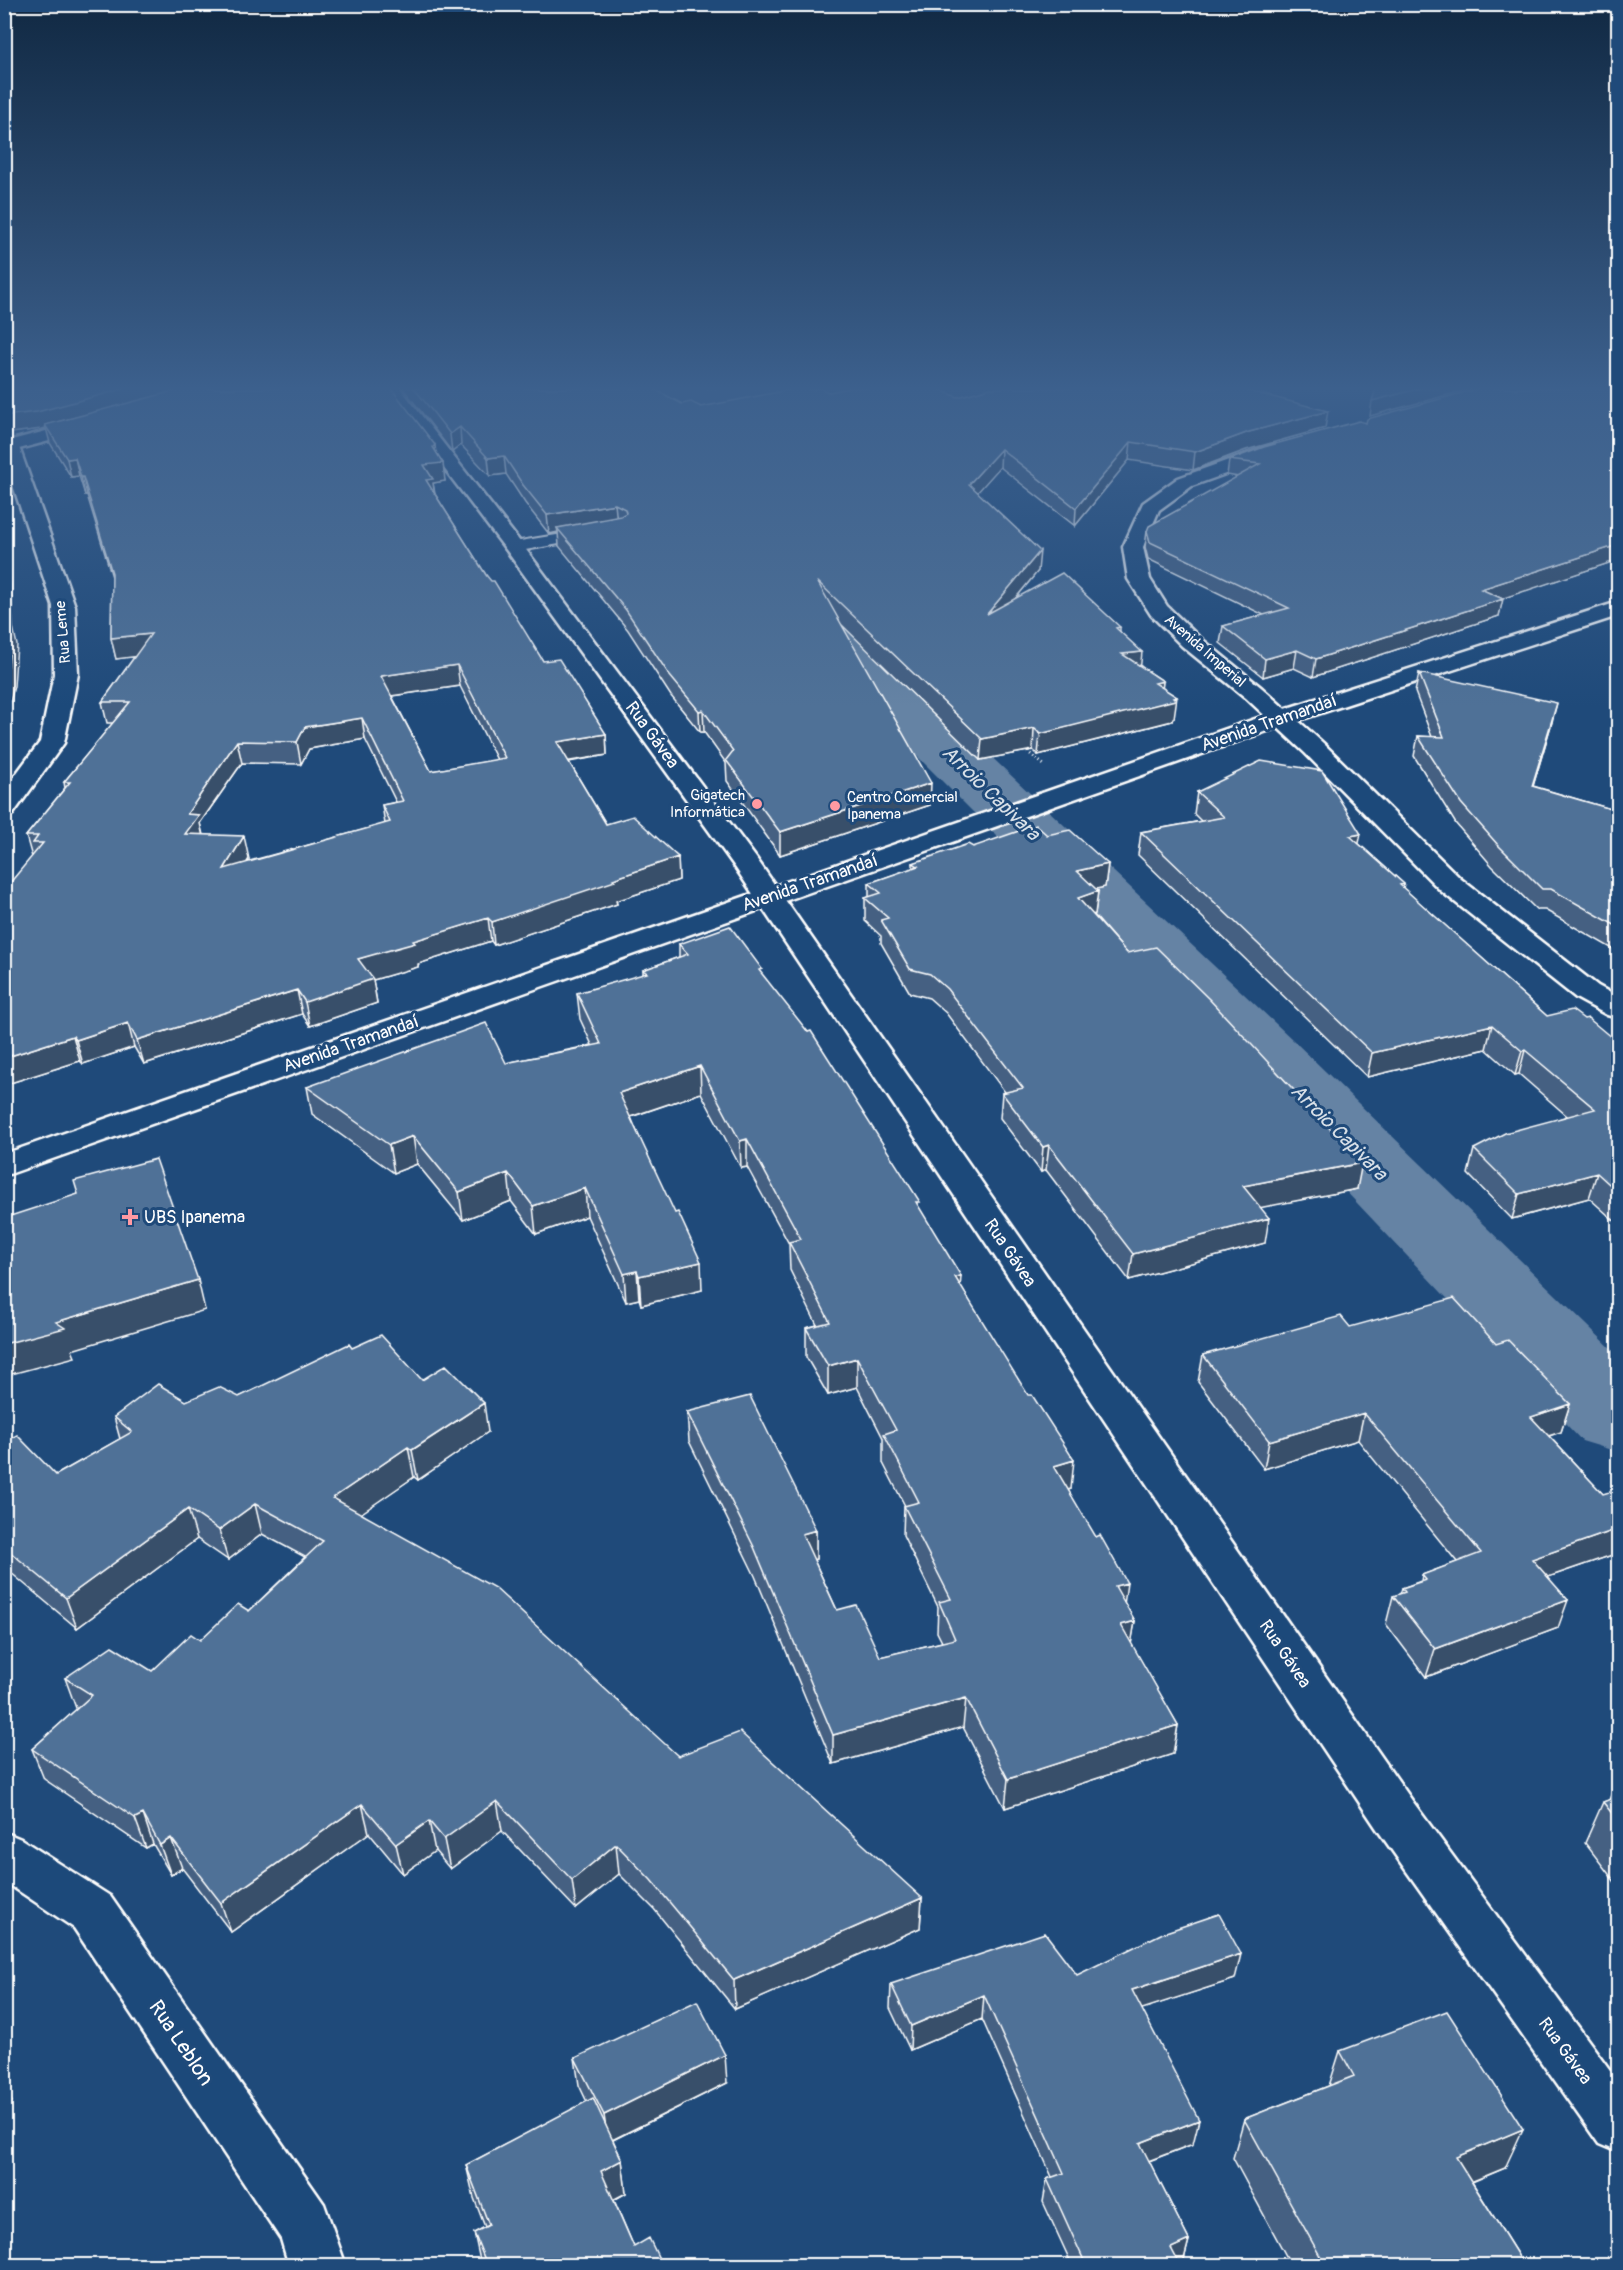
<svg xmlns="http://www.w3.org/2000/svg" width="1623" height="2270" viewBox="0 0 1623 2270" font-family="Pangolin,sans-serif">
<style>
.green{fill:#3c618b;stroke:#9eb0c5;stroke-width:1.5}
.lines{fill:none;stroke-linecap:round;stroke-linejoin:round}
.river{fill:#6583a4;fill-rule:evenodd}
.service-casing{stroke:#fff;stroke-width:4}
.minor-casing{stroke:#fff;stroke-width:5}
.tertiary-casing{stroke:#fff;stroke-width:5}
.secondary-casing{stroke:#fff;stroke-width:5}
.path{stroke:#fff;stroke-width:3;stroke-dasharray:1 3;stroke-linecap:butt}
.service{fill:#1f4a7a;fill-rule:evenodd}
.minor{fill:#1f4a7a;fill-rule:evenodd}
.tertiary{fill:#1f4a7a;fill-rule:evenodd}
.secondary{fill:#1f4a7a;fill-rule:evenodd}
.wall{fill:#456182;stroke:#fff;stroke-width:1.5;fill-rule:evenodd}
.shaded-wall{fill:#384f6a;stroke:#fff;stroke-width:1.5}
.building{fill:#507197;stroke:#fff;stroke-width:1.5;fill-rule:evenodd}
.poi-dot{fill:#ff9aa2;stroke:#1f4a7a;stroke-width:2}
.labels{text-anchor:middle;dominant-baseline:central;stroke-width:6;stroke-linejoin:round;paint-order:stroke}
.far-street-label{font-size:15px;fill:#fff;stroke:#1f4a7a}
.far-poi-label{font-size:15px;fill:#fff;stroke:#1f4a7a;text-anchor:end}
.street-label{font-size:18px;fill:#fff;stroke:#1f4a7a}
.poi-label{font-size:18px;fill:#fff;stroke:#1f4a7a;text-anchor:start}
.water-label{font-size:20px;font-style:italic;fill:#d8e0e8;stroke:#1f4a7a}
.near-street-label{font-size:21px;fill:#fff;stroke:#1f4a7a}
</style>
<rect width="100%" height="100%" fill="#1f4a7a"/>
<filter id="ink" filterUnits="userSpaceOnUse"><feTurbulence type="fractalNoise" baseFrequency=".0167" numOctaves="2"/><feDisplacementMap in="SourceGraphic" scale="12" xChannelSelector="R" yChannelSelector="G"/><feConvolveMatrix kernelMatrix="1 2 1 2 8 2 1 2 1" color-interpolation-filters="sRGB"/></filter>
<g filter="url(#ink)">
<path class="green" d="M630,388h248l-204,45z"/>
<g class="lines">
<path class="river" d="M777,536l19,5 138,162 359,337 325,315v97l-36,-11 -347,-367 -345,-345 -140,-177 8,-11z"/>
<defs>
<path id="service" d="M593,529l6,2 2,3 -2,3 -85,15 -8,-5 8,-5z"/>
<path id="minor" d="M383,388h17l121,155 235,315 657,944 205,279v71l-19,-8 -220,-312 -644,-965 -228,-316z
M10,441l6,2 3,4 56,159 3,68 -14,69 -51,71 -9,2v-26l36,-48 14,-68 -1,-68 -49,-148v-15z
M1271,445l7,2 2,4 -2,4 -86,31 -33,24 -16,37 7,32 17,27 31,30 64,52 61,55 138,136 137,107 20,11v21l-11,-3 -31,-17 -135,-107 -136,-138 -59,-55 -64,-52 -31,-31 -23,-36 -5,-32 20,-44 35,-25z
M4,1832l17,7 89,57 214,308 22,62h-57l-8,-27 -207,-311 -70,-47z"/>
<path id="tertiary" d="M92,419l6,1 3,4 -3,4 -94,25v-11z"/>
<path id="secondary" d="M1618,602v14l-328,107 -1286,453v-22l1268,-441z"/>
</defs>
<use href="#service" class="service-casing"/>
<use href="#minor" class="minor-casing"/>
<use href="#tertiary" class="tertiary-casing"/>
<use href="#secondary" class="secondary-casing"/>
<path class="path" d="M1024,749l20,16"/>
<use href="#service" class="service"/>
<use href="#minor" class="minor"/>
<use href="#tertiary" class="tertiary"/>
<use href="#secondary" class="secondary"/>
</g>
<path class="wall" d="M403,388h249l30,16 19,3 110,-17 18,2 129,5 367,31 -79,22 -53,20 -64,-10 -54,66 -75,-59 -23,25 61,79 -23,28 105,28v4l20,35 23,15 -1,7 12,30h-1l-1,3 -134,34 -5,-5 -53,10 -138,-135 88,180 -150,50 -53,-74 -1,-18 -22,-31h-4l-29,-36 -43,-66 -69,-84 -1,-14 -9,2 -24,-31 -19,-29 -16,2 -29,-31 -9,7z
M1618,388v172l-116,38 -3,18 -186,61 -19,-9 -31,9 -43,-34 3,-17 41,-11 -116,-56 -3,-12 2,-16 91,-54 -11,-2 2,-15 137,-37z
M173,391l263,61 9,29 -12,2 2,11 51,81 57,86 63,73 1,21 -38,7 37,62 72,33 1,23 -63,21 1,3 -123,41 -3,-4 -73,23v3l-45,13 4,23 -67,23 -8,-12 -158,50 -10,-17 -51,17 -3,-3 -76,24 28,-228 -6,-21 39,-48 -1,-6 49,-59h-6l-5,-21 33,-46 -19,3 -5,-21 1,-61 -25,-82h-2l-6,-19 -8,1 -21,-34 -4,-15 -42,6zM460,686l37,74 -66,11 -39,-75zM365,739l31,63 -14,3 3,19 -139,38 3,-3 -46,-24 -3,-12 42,-60 59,1 8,-15z
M1419,673l133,49 -19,64 85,25v141l-73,-42h-8l-45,-44 -36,-42 -42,-68 4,-20 14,1 -17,-45z
M1197,792l162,52 45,40 -1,4 144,128 37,3 34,24v181l-29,-26 -77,21 -44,-45 6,-25 93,-33 -48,-42 -4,1 -29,-26 -119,28 -229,-222 3,-23 60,-11 -7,-7z
M1047,835l61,29 -3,23 -9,2 2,2 -3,23 -1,1 33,38 230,236 -96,18 4,36 -136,37 -83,-110 -5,2 -41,-54 2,-25 3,-1 -59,-79 -17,-15 -19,-5 -29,-50v-7l-16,-15v-23l4,-1v-14l44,-15v-5l60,-16z
M679,944l83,31 157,233 42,79 110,202 -3,1 56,112 11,19 -4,23 47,81 -5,29 -168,54 -42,-81 -130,37 -78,-188 -66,-135 -2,-29 129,118v29l-2,1 23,50 43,47 62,-15 -5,-10 1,-25 -35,-72 1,-29h1l-22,-43v-25l-26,-51 -29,8 -22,-38v-29l11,-3 -27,-55 -1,-26 -42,-77 -6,1 -40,-75 -70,24 71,173 -61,15 -2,-6 -13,3 -39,-86 -51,18 -25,-33 -48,19 -46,-56 -23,9 -82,-59 -5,-27 199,-24 86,-18 -12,-26 -3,-26 66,-18v-5l36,-13z
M1350,1327l146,17 74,60 -9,28 -12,4 54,58 15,-2v61l-70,24 10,51 -132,49 -40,-53 7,-28 7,-2 2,-6 19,-7 1,-6 35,-13 -99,-122 -94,29 -66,-87 5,-27z
M352,1348l70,32 66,52 -70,48 -4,-3 -53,36 317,243 244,142 -2,30 -185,81 -81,-100 -35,-35 -43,35 -74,-78 -52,38 -15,-18 -32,23 -34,-41 -138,99 -49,-64 -11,7 -18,-31 -7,4 -102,-69 -12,-30 45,-40 -1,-1 -11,-30 87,-7 48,-31 49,-29 56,-54 -43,-23 -34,26 -31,-21 -120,89 -73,-61v-125l52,33 64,-36 -6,-22 72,-16 53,-4z
M1618,1790v96l-33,-43 18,-41 6,-2 3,-8z
M1077,1975l158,4 -94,30 52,135 -44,17 40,79 -6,23 -4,1 1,1h-108l-29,-63 4,-23 5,-2 -70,-158 -72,31 -20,-42 1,-24z
M1340,2051l165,117 -33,14 52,83h-233l-58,-107 11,-39 85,-33z
M575,2058l152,25 -114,57 9,20 4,33 -12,7 20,47 28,18h-181l-7,-32 11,-6 -11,-29 -8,-33 121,-63 -8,-17z"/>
<path class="shaded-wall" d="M127,388h45l1,5 -128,32 1,3 -5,1 -37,5v-18z
M1421,388h52l-103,28 2,-15z
M1328,411l-3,17 -79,22 -53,20 2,-18 54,-20z
M460,427l1,18 -9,7 -2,-18z
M1131,442l-2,18 -54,66 1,-18z
M435,445l2,18h6l2,18 -12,2 2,14 -7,1 -4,-33 9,-18z
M1001,449l-1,18 -32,36 1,-19z
M504,456l2,18 -16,2 -2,-18z
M75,458l4,18 -8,1 -4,-18z
M81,477h2l4,18h-2z
M615,504l2,19 -60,5 1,4 -9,2 -2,-19z
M1618,545v15l-141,47 4,-18z
M4,549l6,22 3,56 4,18 -3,41 -8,34 -2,-4v-36l4,-55z
M1040,551l-2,20 -52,63 1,-20z
M1503,599l-4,17 -186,61 3,-18z
M151,634l5,20 -40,5 -5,-21z
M1297,650l-3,18 -31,9 2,-18z
M1142,652l-2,20 -18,-18z
M457,665l3,21 -76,11 -3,-21z
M1163,681l-2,21 -6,-19z
M1177,697l-3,21h-1l-1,3 -134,34 2,-21z
M1557,703l-5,19 -25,84 5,-20z
M703,710l1,22h-4l-1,-21z
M362,718l3,21 -56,10 -8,15 -4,-22 8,-15z
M1034,728l-1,22 -53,10 2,-21z
M606,734l1,21 -49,8 -1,-21z
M237,741l5,22 -42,60 3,14 -18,-3 2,-20z
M931,783l-1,22 -150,50v-23z
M1361,834l-5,22 -6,-20z
M244,836l5,23 -20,33 -5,-23z
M678,857l1,23 -63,21 1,3 -123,41 -2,-23 121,-43z
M1108,864l-3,23 -30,7 2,-23z
M1098,891l-3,23 -19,7 2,-23z
M488,918l3,23 -73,23v3l-45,13 4,23 -67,23 -5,-24 53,-43 55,-18z
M297,990l5,24 -158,50 -7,-24z
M128,1023l6,24 -51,17 -7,-24z
M1492,1025l-6,24 -119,28 5,-24z
M73,1036l7,25 -76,24v-27z
M1525,1050l-6,24 -4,1 7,-24z
M700,1066l1,27 -80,27 -2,-27z
M4,1089l5,16 -5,1z
M413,1136l4,28 -23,9 -5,-28z
M747,1139v28l-6,1 -1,-27z
M1049,1145l-3,25 -5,2 2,-25z
M1362,1163l-5,26 -119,23 5,-26z
M508,1173l3,28 -48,19 -4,-28z
M1597,1173l-8,25 -77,21 7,-25z
M585,1188l2,28 -51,18 -3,-28z
M1269,1218l-4,25 -136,37 4,-26z
M701,1262l1,28 -61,15 -2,-29z
M637,1271l2,28 -13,3 -2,-28z
M961,1276l-2,28 -4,-27z
M198,1280l7,30 -133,40 3,7 -71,19v-32l52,-22z
M857,1358v29l-29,8v-29z
M484,1403l4,29 -70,48 -6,-30z
M1570,1404l-9,28 -38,12 8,-27z
M1364,1413l-6,27 -94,29 5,-28z
M408,1447l6,30 -74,51 -7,-30z
M1074,1460l-3,29 -20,6 3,-29z
M255,1504l7,30 -34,26 -9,-30z
M188,1509l9,30 -120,89 -11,-30z
M1618,1529v24l-96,33 10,-27z
M816,1530v29l-14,4v-29z
M1127,1583l-4,29 -8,-26z
M1568,1600l-10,28 -132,49 9,-28z
M1135,1621l-5,30 -9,-26z
M966,1698l-3,29 -130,37v-29z
M1178,1725l-5,29 -168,54 3,-29z
M497,1801l5,30 -52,38 -6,-30z
M362,1804l7,29 -138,99 -10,-29z
M143,1814l10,30 -7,4 -11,-30z
M429,1821l6,30 -32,23 -7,-30z
M171,1838l11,30 -11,7 -11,-30z
M616,1844l3,30 -43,35 -4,-29z
M922,1898l-2,30 -185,81 -1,-29z
M1241,1954l-6,25 -108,35 5,-24z
M984,1995l-2,24 -72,31 1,-24z
M725,2055l2,28 -119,59 -4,-27z
M4,2086l8,16 -8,4z
M1199,2120l-6,24 -58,22 5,-23z
M1523,2129l-18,39 -66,27 17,-38z
M622,2160l4,33 -21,11 -4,-33z
M1189,2240l-6,23 -6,2 -6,-17z"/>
<path class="building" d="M4,388h123l-90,24 -33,4z
M185,388h206l44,57 -2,2 10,16 -19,2 9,14 -7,1 60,95 5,6h3l49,80 16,-2 47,75 -49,8 49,82 27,-8 45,41 -65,22 2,2 -123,41 -4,-4 -75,23 2,2 -57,16 15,20 -68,23 -8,-12 -160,50 -9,-17 -52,17 -3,-4 -69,22v-168l39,-47h-10l5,-7h-12l44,-54h-6l66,-80h-28l49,-68 -40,4 1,-65 -29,-96h-2l-6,-19 -8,1 -22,-34zM457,665l48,93 -74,13 -50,-95zM362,718l41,83 -21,4 8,17 -166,47 20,-33 -59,-2 14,-19 -12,-1 50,-73 60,1 8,-15z
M414,388h238l30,16 9,-2 10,5 98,-19h8l4,2 8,-2 10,4 21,-4h85l23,9 32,-9h247l91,23 -79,21 -54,20 -64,-10 -55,66 -75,-59 -32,35 71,67 -53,63 75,-41 58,54 -4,1 26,24 -20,2 41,27 -8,2 22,14 -4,1 2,2 -135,34 -6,-6 -52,11 -165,-158 114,202 -151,49 -54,-72 7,-9 -30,-41 -4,1 -29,-35 -44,-66 -69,-82 64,-12 5,-3 -1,-4 -10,-5 -68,11 -24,-30 -19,-29 -16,2 -28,-31 -10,7z
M1376,388h45l-49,13z
M1480,388h138v157l-137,44 22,10 -187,60 -19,-9 -32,9 -42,-33 66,-18 -139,-66 -3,-11 2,-5 111,-62 -31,-4 35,-13 95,-26 7,2 1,-4z
M4,549l4,76h4l-4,40 -4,15z
M1419,673l138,30 -25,83 86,25v116l-67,-38h-9l-44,-44 -37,-42 -43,-67 26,1z
M1261,761l61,10 39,63 -11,2 54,48 -4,1 147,131 25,-6 12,9 4,-1 30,25v149l-21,-19 -78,21 -45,-45 31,-16 90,-24 -70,-59 -3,1 -30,-26 -120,28 -231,-221 83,-15 -27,-25z
M1036,825l11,10 23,-5 38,34 -31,7 21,20 -20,7 49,55 29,-6 54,53 152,163 -119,23 26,32 -136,36 -84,-109 -6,2 -41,-54 21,-5 -76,-99 -17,-15 -20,-5 -29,-49 7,-2 -23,-20 16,-5 -12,-10 49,-17 -5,-3 55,-19 5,3z
M730,926l32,43 -3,1 49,62 3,-1 109,171h-4l45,74 -6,1 73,118h4l42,65 -20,6 42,71 4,-2 27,48 -12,3 20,35 -14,4 57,100 -170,54 -42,-81 -133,37 -79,-188 -67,-135 63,-16 66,134 -14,4 35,76 19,-5 24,52 75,-18 -16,-37 12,-3 -47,-93 15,-4 -35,-68 12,-4 -39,-72 -29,8 -22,-38 24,-6 -41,-80 12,-3 -54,-100 -7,2 -40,-75 -81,27 56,120 3,-1 23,50 -62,14 -2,-5 -13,3 -39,-86 -52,18 -25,-33 -49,19 -46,-56 -24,9 -82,-58 179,-64 20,40 95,-19 -24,-51 70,-20 -4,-3 45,-16 -9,-10z
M156,1159l42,121 -142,42 9,6 -61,16v-126l74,-24 -4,-13z
M1454,1298l42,46 12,-4 62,64 -39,13 72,77 13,-4 2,2v37l-86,30 36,41 -133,49 -42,-53 12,-4 -3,-4 24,-8 -4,-5 59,-22 -117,-140 -95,28 -66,-86 138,-39 9,11z
M381,1335l41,45 24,-15 38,38 -72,47 -4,-3 -75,51 162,90 183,168 62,-24 182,166 -188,82 -83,-100 -35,-36 -44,36 -75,-79 -53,38 -15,-18 -33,23 -34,-40 -141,99 -50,-65 -11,7 -17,-31 -8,4 -103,-69 60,-54 -27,-17 47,-32 40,25 39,-37 9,6 38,-36 11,7 74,-70 -68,-37 -36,26 -31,-21 -122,89 -62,-51v-105l13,-7 39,40 76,-43 -18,-15 44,-33 28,17 33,-14 20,10 110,-53 3,4z
M1618,1790v31l-15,-19 13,-5 -4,-5z
M1219,1914l22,40 -109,36 67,130 -59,23 49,97 -18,8 9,17h-94l-39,-86 17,-6 -80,-178 -73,31 -20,-42 154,-51 32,42 86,-42z
M697,2001l28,54 -121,60 -29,-57z
M1447,2011l76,118 -67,28 68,108h-199l-81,-146 110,-43 -14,-25z
M593,2098l29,62 -21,11 33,76 15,-9 13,27h-175l-13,-32 15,-8 -23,-60z"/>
</g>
<linearGradient id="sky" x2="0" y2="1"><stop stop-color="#112943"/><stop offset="0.55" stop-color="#3c608d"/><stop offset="1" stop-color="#3c608d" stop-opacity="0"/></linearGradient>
<rect width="1623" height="706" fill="url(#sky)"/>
<g class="poi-dot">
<circle cx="757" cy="804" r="6"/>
<circle cx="835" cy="806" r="6"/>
<path d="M127 1208h6v6h6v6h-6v6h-6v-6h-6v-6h6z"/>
</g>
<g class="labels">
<g class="far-street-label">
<text transform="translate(63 632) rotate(-95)">Rua Leme</text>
<text transform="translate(1205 651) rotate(41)">Avenida Imperial</text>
</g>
<g class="far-poi-label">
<text x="745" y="795">Gigatech<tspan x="745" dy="17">Informática</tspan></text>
<text x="847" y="797" text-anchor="start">Centro Comercial<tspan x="847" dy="17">Ipanema</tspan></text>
</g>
<g class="street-label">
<text transform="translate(1269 723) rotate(-19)">Avenida Tramandaí</text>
<text transform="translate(652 735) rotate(54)">Rua Gávea</text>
<text transform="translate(810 883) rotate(-19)">Avenida Tramandaí</text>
<text transform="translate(351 1044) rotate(-19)">Avenida Tramandaí</text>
<text transform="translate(1010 1253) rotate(56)">Rua Gávea</text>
<text transform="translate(1285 1654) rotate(56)">Rua Gávea</text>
<text transform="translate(1565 2051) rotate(54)">Rua Gávea</text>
</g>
<g class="poi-label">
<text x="144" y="1217">UBS Ipanema</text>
</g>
<g class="water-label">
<text transform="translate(991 793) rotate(44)">Arroio Capivara</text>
<text transform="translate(1339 1132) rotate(45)">Arroio Capivara</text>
</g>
<g class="near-street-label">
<text transform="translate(181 2043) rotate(56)">Rua Leblon</text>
</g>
</g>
<rect width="1623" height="2270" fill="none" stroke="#1f4a7a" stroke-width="24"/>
<rect x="12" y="12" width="1599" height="2246" fill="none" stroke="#fff" stroke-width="2" filter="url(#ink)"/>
</svg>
